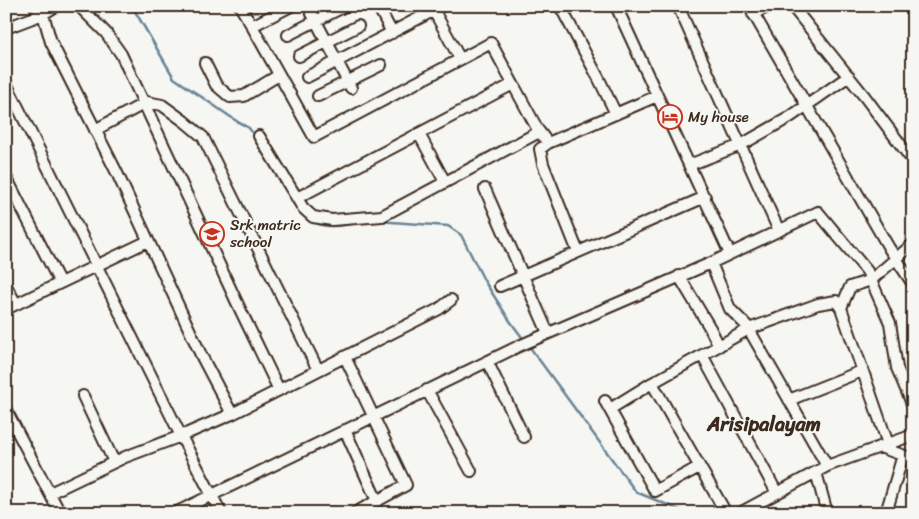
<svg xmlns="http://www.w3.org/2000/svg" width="919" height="519" viewBox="0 0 919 519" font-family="Sriracha,sans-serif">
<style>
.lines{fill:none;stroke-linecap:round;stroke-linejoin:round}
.stream{stroke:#698496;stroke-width:2.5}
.minor-casing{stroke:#3b2a1e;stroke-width:14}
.minor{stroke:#f6f6f2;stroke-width:10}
.labels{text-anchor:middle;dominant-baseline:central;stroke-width:4;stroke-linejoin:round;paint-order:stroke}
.poi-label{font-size:15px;fill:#3b2a1e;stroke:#f6f6f2;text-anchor:start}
.district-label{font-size:20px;font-weight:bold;fill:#3b2a1e;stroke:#f6f6f2}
</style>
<rect width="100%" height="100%" fill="#f6f6f2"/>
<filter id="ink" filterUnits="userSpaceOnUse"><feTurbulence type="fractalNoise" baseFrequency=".02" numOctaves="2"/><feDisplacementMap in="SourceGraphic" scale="10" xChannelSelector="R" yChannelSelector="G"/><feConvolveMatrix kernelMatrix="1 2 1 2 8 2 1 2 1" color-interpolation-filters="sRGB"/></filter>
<g filter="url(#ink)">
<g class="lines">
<path class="stream" d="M132,6l42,72 64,44 11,6 6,9
M313,221c11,9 35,4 48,1
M377,221l71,5 13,9 24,47 25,39 14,19
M529,346l107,146 51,21"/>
<defs>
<path id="minor" d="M35,6l8,8 8,28 66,131 85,184 30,57 -51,22 40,77
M79,6l27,27 15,21 118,253 40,83
M240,6l12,20
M291,6l-39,20 62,111 177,-94 22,41
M308,6l43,82
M378,6l14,27
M560,6l38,71 18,37
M616,6l114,248
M678,6l101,225
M749,6l140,242 24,36
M792,6l73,91 48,64
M434,11l26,48
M753,14l16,-8
M6,28l37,-14 13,-8
M288,35l57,-29
M299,56l59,-30
M205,63l11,22 14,12 14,-1 35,-21
M307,77l135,-71
M6,83l175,353 -56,21 -75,36
M318,96l63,-31
M95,130l52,-28 15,3 22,16 19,16 115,233
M419,134l26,48
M259,136l44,72 10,9 19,3 50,-4 157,-84
M548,143l-8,6 3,15 35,88
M689,165l52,-20 49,-28 59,-41
M6,177l54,106
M485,189l63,144
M297,198l216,-114 25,46 10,13 109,-47
M711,263l19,46 17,17 80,140 -87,47
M679,276l31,52 9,18
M6,286l10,18
M500,286l205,-89
M841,308l47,136
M6,309l142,-68
M702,355l75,138
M345,357l61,128 -51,28
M487,361l37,76
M427,390l44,81
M83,396l31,66
M789,400l73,-29
M605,401l50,90 44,-24
M610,409l42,-26
M6,410l54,103
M232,414l207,-105 12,-9
M345,430l32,71
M880,447l33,12
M827,466l86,-31
M816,472l11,41
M175,513l344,-167 192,-83 107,-51 49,59 23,52 7,45 16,38
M726,513l-74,-130 97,-54 69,-25 18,-3 5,7 9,-21 21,-7 42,-36
M886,513l17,-58"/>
</defs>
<use href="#minor" class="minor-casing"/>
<use href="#minor" class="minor"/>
</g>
</g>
<defs>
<symbol id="hotel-ring" viewBox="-11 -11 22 22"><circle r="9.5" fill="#f6f6f2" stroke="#c8321e" stroke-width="1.5"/><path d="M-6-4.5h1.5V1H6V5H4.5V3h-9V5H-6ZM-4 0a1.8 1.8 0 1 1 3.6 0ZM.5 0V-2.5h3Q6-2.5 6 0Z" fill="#c8321e"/></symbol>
<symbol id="school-ring" viewBox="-11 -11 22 22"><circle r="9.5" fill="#f6f6f2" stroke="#c8321e" stroke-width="1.5"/><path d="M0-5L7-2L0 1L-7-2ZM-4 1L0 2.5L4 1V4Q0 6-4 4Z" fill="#c8321e"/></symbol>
</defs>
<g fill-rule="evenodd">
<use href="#hotel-ring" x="656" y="103" width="28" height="28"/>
<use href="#school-ring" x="198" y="220" width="28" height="28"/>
</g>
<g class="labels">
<g class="poi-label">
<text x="688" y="117">My house</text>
<text x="230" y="225">Srk matric<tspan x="230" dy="17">school</tspan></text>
</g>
<g class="district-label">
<text x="764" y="424">Arisipalayam</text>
</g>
</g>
<rect width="919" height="519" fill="none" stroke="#f6f6f2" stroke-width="25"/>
<rect x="12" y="12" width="894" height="494" fill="none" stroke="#3b2a1e" stroke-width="2" filter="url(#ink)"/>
</svg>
